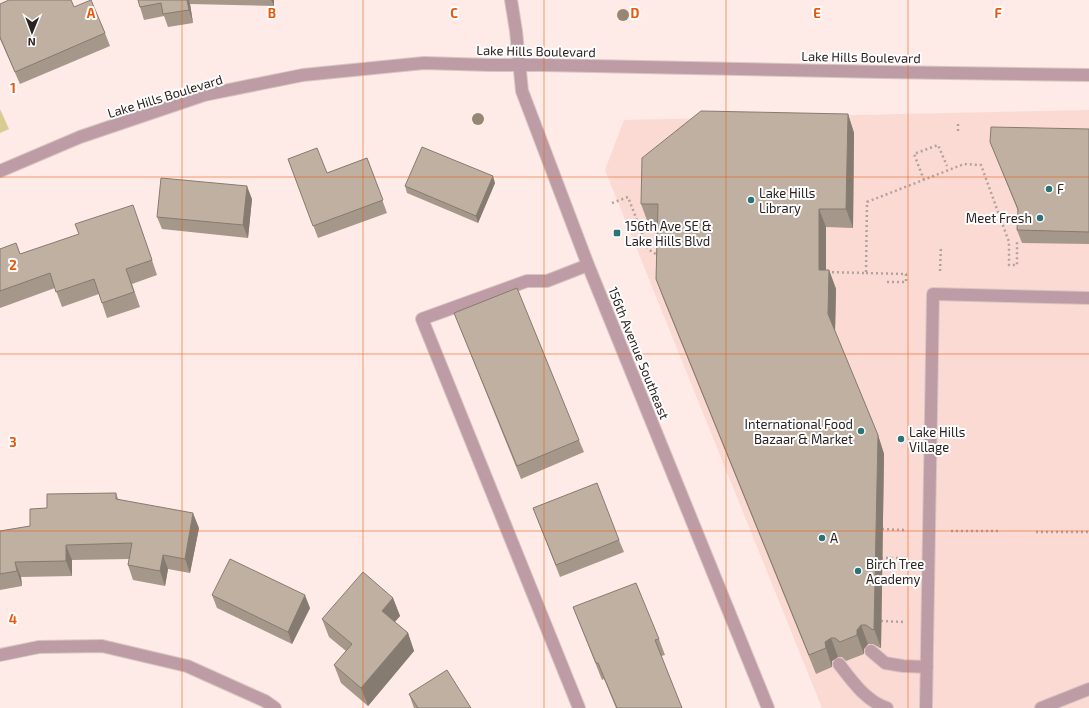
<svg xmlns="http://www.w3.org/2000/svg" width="1089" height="708" viewBox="0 0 1089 708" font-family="'Exo 2',sans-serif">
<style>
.built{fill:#fbdad4}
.park{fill:#d9cc93}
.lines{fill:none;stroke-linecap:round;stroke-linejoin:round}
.minor-casing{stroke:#d8c6c3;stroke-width:14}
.path{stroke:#b2a29f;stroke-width:2.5;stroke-dasharray:2 3;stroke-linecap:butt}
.minor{stroke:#be9ca6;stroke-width:12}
.tree{fill:#948874}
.wall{fill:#a5978a}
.shaded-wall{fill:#867b71}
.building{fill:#c0b0a1;stroke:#867b71}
.grid{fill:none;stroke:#e8590c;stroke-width:1;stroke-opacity:0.55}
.poi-dot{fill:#2a7475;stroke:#fdfdfd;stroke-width:1.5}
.labels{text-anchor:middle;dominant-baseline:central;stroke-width:4;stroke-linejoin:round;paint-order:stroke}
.street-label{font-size:13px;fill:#2b2221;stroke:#fdfdfd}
.poi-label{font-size:13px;fill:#2b2221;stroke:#fdfdfd;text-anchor:start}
.grid-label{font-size:13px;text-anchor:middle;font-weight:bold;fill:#e8590c;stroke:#fdfdfd;stroke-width:4;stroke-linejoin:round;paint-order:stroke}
</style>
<rect width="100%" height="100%" fill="#feeae6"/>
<path class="built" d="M1089,110v598h-267l-217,-538 19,-50z"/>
<path class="park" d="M0,109l9,20 -9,4z"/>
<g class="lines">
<defs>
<path id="minor" d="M511,0l5,31 6,60 66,174 180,443
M0,171l80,-34 124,-42 99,-20 121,-12 66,2h54l338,7 207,3
M871,651l14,12 18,3 24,1
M0,655l39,-8 63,-1 85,20 78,35 10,7
M839,664c13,17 27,37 48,44
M579,708l-157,-389 105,-38h20l41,-16
M926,708l7,-414 156,4
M1041,708l48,-19"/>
</defs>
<use href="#minor" class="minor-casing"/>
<path class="path" d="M958,131v-9
M924,180l-10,-26 24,-9 9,21
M612,203l16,-6 20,52 11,7
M940,271l1,-25
M827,272l39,1 1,-71 97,-38 17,1 28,77v23h8v-23
M866,273l40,1v8h-21
M882,529l24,1
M951,531h49
M1036,532h52
M881,558h26
M881,621l24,1"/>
<use href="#minor" class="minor"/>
</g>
<g class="tree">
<circle cx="623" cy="15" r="6"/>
<circle cx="478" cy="119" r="6"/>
</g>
<path class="wall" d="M138,0h136v6l-84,-2 3,19 -25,4 -4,-11 -20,4 -4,-13z
M0,4l74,3 31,26 5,13 -90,38 -20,-45z
M848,114l6,19 -1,95 -27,-1v43h3l7,19 -1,42 43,104 6,19 -3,194h-1l-7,-4h-5l-4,5v5l-18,7 -4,-4h-4l-6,4v6l-16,7 -153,-376 -7,-19 1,-56h-9l-7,-19z
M1089,129v115l-67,-1 -5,-13 1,-19 -28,-69z
M367,158l20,55 -69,25 -30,-79 39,14z
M495,183l-17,40 -71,-30 -2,-7z
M252,199l-4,39 -86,-9 -5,-12z
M138,220l19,55 -25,9 8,23 -33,11 -8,-24 -37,13 -7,-19 -55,20v-59l20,5z
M454,313l125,127 5,12 -63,27z
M116,493l2,6 81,29 -9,45 -22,-4 -3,17 -32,-6 -5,-15 1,-6 -57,1v16l-51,1 1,9 -22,4v-59l30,-5 17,-18z
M533,508l86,32 5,12 -64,25z
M212,595l98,13 -18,36 -75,-36z
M393,598l7,18 -5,6 13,11 6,18 -46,55 -27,-23 -7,-18 12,-14 -17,-14 -7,-18z
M573,607l86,32 6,16 -4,1 21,52h-66l-12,-29 -2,1z
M409,694l62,14h-57z"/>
<path class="shaded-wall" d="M187,0h2l1,4 3,19 -4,-13z
M271,0h3v6z
M848,114l6,19 -1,95 -7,-19z
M493,176l2,7 -17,40 -2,-7z
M247,186l5,13 -4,39 -5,-13z
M133,205l5,15 19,55 -5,-15z
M819,209l7,18v62l-7,-19z
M829,270l7,19 -1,44 -7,-19z
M878,435l6,19 -3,194 -7,-19z
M193,513l6,15 -9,45 -5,-14z
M66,545l6,15v16l-6,-15z
M163,555l5,14 -3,17 -5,-15z
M15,562l6,15 1,9 -5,-15z
M305,595l5,13 -18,36 -4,-12z
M393,598l7,18 -12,13 -6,-18z
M861,625l7,19 -4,5v5l-7,-19v-5z
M408,633l6,18 -46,55 -7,-18z
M831,638l7,19 -6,4v6l-6,-19 -1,-6z"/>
<path class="building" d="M9,0h62l3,7 17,-7 14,33 -90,39 -15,-35v-33z
M138,0h49l2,10 -26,4 -2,-11 -21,4z
M701,111l147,3 -2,95h-27v61h10l-1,44 50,121 -4,194 -1,1 -7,-5h-5l-4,5v5l-17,7 -5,-4h-4l-6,4 1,6 -17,7 -153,-376 2,-75h-17l1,-46z
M991,127l98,2v103l-72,-2 1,-21 -28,-67z
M422,147l71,29 -17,40 -71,-30z
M317,148l10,25 40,-15 16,42 -70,26 -25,-67z
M161,178l86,8 -4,39 -86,-8z
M133,205l19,55 -26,9 8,23 -32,11 -8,-24 -38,13 -6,-19 -50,18v-42l16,-6 4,11 59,-20 -4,-10z
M517,288l62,152 -62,26 -63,-153z
M597,483l22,57 -63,25 -23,-57z
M116,493v6l77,14 -8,46 -22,-4 -3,16 -32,-6 4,-22 -66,2v16l-51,1 2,9 -17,3v-43l30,-5v-17l17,-1v-14z
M230,559l75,36 -17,37 -76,-37z
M363,572l30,26 -11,13 26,22 -47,55 -27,-23 18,-21 -30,-25z
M636,583l23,56 -4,1 27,68h-65l-19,-45h-2l-23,-56z
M447,670l24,38h-53l-9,-14z"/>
<path class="grid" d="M182,0v708M363,0v708M544,0v708M726,0v708M908,0v708M0,177h1089M0,354h1089M0,531h1089"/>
<g class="poi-dot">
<circle cx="1049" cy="189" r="4"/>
<circle cx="751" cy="200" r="4"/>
<circle cx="1040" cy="218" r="4"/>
<rect x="613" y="229" width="8" height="8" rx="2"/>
<circle cx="861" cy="431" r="4"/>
<circle cx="901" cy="439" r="4"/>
<circle cx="822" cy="538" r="4"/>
<circle cx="858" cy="571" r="4"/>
</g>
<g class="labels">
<g class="street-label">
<text transform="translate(536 51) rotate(1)">Lake Hills Boulevard</text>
<text transform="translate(861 57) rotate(1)">Lake Hills Boulevard</text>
<text transform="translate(165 96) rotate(-17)">Lake Hills Boulevard</text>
<text transform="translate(639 353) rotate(68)">156th Avenue Southeast</text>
</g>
<g class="poi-label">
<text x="1057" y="189">F</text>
<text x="759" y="193">Lake Hills<tspan x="759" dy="15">Library</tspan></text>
<text x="1032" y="218" text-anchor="end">Meet Fresh</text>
<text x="625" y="226">156th Ave SE &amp;<tspan x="625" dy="15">Lake Hills Blvd</tspan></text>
<text x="853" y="424" text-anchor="end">International Food<tspan x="853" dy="15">Bazaar &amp; Market</tspan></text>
<text x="909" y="432">Lake Hills<tspan x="909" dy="15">Village</tspan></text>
<text x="830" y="538">A</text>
<text x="866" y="564">Birch Tree<tspan x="866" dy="15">Academy</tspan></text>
</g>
</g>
<g class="grid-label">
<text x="91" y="18">A</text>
<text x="272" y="18">B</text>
<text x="454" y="18">C</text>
<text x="635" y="18">D</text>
<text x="817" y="18">E</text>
<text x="998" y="18">F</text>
<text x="13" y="93">1</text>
<text x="13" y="270">2</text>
<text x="13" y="447">3</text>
<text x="13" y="624">4</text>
</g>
<g transform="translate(32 32) rotate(181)" stroke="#fdfdfd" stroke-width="3" paint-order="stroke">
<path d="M0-3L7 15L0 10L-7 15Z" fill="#2b2221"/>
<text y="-6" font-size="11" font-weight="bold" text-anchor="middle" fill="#2b2221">N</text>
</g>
</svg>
